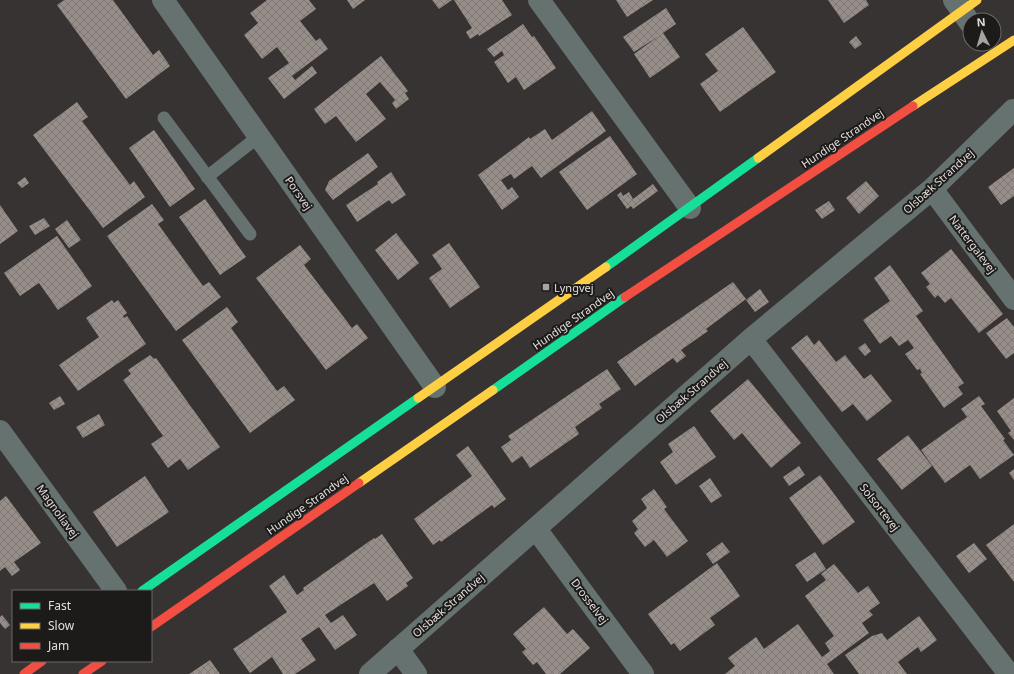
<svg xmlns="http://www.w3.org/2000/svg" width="1014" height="674" viewBox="0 0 1014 674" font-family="'Noto Sans',sans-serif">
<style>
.building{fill:url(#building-cross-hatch)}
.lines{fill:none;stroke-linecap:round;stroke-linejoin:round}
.lane{stroke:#65726f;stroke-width:13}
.street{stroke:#65726f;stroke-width:22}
.fast{stroke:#16e098;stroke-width:9}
.slow{stroke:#ffcf43;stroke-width:9}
.jam{stroke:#f24e42;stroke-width:9}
.poi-dot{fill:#a5a2a0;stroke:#1d1b19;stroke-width:1.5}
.labels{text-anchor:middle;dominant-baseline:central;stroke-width:4;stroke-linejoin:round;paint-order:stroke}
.street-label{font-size:11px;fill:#e1dedc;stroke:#1d1b19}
.poi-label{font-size:11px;fill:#e1dedc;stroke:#1d1b19;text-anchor:start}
</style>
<defs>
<pattern id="building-cross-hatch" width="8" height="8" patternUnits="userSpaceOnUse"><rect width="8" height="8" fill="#978e8a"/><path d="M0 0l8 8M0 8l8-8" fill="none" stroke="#7e7874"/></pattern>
</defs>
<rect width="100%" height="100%" fill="#363332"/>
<path class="building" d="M64,0h49l40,55 6,-5 11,16 -44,33 -69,-94z
M267,0h42l7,9 -16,12 16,20 4,-3 8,11 -36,27 3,4 17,-14 5,7 -33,26 -16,-21 21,-15 -12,-16 -15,12 -18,-24 14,-12 -8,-10z
M347,0h18l-12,9z
M432,0h20l-13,9z
M454,0h48l10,15 -33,21 -1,-2 -8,5 -4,-7 6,-4z
M616,0h37l-26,17z
M828,0h38l3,5 -25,18z
M666,8l10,16 -13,9 17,24 -30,21 -16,-24 25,-18 -25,16 -11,-15z
M523,24l9,13 2,-1 22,32 -32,22 -8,-13 -8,6 -14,-21 10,-7 -2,-4 -8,6 -7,-8z
M743,27l33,45 -56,40 -20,-28 18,-13 -13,-17z
M856,36l6,8 -7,5 -6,-7z
M381,56l27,35 -3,2 4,6 -13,10 -4,-6 3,-3 -15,-18 -14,12 20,25 -30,23 -20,-26 -11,8 -11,-15z
M77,102l11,15 -6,4 48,64 4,-4 11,16 -42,31 -70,-93z
M592,111l14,20 -65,47 -9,-12 -18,13 -3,-5 -10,6 7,10 4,-3 7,10 -17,13 -24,-35 51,-38 1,2 15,-10 7,11z
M154,130l41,59 -25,18 -41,-59z
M610,136l27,38 -50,36 -28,-38z
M368,153l10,14 -45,33 -8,-10 4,-9z
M1014,168v28l-13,9 -13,-18z
M391,172l15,23 -14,9 -3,-4 -32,22 -11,-17 32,-21 -1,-2z
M25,177l4,6 -7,5 -5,-5z
M866,181l13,15 -20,18 -13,-16z
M653,184l5,7 -25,18 -2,-3 -4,3 -10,-14 4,-3 2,4 6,-4 4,7z
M205,199l41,58 -26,18 -41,-58z
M829,201l6,9 -13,9 -7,-9z
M152,204l12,16 -6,4 45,62 6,-4 12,15 -45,34 -69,-95z
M0,205l18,26 -18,13z
M44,218l6,8 -15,9 -6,-9z
M67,220l14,20 -12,8 -14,-19z
M396,233l23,30 -21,17 -23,-30z
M57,236l35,50 -34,24 -19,-27 -19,13 -16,-23z
M449,243l31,44 -30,21 -21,-30 13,-9 -10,-14z
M300,245l11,14 -7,6 48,63 5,-4 11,14 -42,32 -70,-92z
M951,249l52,65 -24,19 -28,-35 -6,5 -7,-8 -3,3 -9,-11 4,-3 -9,-11z
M890,265l33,46 -7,5 48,67 -6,4 5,7 -19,14 -24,-34 2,-1 -2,-4 -3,1 -12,-16 9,-6 -6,-8 -9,6 -8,-10 -11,8 -17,-24 27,-19 -16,-23z
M733,282l13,17 -40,30 2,2 -27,19 5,6 -9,7 -4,-5 -38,28 -18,-24z
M760,289l9,13 -14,10 -9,-12z
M112,300l2,3 4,-3 9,13 -4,3 1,2 3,-2 19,28 -68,47 -19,-26 40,-28 -13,-19z
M227,307l11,15 -7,6 46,63 7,-5 11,14 -45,33 -68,-93z
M1007,318l7,9v26l-8,6 -20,-26z
M807,335l7,10 5,-5 17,22 9,-7 19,24 7,-5 21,27 -25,20 -14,-17 -11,8 -51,-64z
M865,343l6,8 -6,5 -7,-8z
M150,355l4,4 2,-1 64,89 -32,23 -8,-11 -12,9 -17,-24 12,-8 -40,-56 8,-6 -3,-4z
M607,369l14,20 -22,15 3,4 -27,19 4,7 -49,34 -8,-12 -10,7 -11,-16 10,-7 -3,-4z
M748,379l53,64 -30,25 -29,-35 -8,7 -24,-29z
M60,396l5,8 -11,6 -5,-7z
M979,396l6,8 -4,2 24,33 -2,1 11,15 -34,24 -10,-14 -25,18 -24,-33 46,-33 -6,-8z
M1014,398v42l-6,-7 3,-2 -14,-20z
M99,414l6,11 -22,13 -7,-11z
M694,426l22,31 -40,28 -16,-23 13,-10 -5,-8z
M908,435l24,31 -30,24 -25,-31z
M468,446l38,53 -12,9 -2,-3 -51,37 -1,-2 -7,5 -19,-26 58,-43 -16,-21z
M799,466l6,9 -16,11 -6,-9z
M1014,469v11l-5,-7z
M820,475l35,47 -32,23 -34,-47z
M145,476l24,36 -52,35 -24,-35z
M710,478l12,18 -11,7 -12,-17z
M654,489l13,18 -3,2 24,32 -21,16 -13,-17 -9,7 -11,-14 4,-4 -6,-8 15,-13 -6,-9z
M6,496l35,47 -27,19 6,8 -8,6 -7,-9 -5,4v-70z
M1014,524v58l-28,-37z
M382,534l31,44 -7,5 2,3 -21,15 -13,-18 -49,32 6,8 12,-8 14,20 -22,15 -16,-23 -18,12 15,21 -21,14h-12l-11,-17 -22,16 -17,-24 54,-37 -18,-26 15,-11 13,20 7,-5 -1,-2 71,-50 1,1z
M722,542l8,10 -17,12 -7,-10z
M974,543l13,16 -18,14 -13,-17z
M815,552l11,17 -19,13 -12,-17z
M717,563l23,33 -30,22 5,7 -35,26 -6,-8 -3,2 -23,-31z
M834,564l24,29 10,-7 12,17 -11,8 4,4 -11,8 7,10 -42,31 7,10h-109l10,-8 -7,-8 28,-21 8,12 34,-25 24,33 8,-6 -5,-8 9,-7 -29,-40 21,-16 -5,-6z
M544,607l23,27 6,-5 17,19 -30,26h-14l-9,-12 -4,3 -11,-13 4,-3 -13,-15z
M2,615l8,10 -5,4 -5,-6v-6z
M919,616l18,24 -16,12 -3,-5 -20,15 9,12h-48l-14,-19 27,-19 10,-3 5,7z
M210,660l10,14h-31z"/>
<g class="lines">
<path class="lane" d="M164,118l86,116
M207,177l52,-41"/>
<path class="street" d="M163,0l272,387
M539,0l151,208
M954,0l16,23
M932,189l82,110
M751,339l258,335
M0,431l116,160
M536,529l107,145
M398,649l18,25
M370,674l381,-335 181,-150 81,-79"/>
<path class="fast" d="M606,267l152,-109
M493,390l132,-93
M142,591l276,-193"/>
<path class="slow" d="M913,106l101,-66
M758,158l219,-158
M418,398l188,-131
M359,483l134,-93"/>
<path class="jam" d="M625,297l288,-191
M151,627l208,-144
M24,674l18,-13
M83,674l19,-13"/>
</g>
<rect class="poi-dot" x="542" y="283" width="8" height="8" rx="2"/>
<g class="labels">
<g class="street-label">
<text transform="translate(842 138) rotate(-34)">Hundige Strandvej</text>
<text transform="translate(938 181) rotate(-42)">Olsbæk Strandvej</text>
<text transform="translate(299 193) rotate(55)">Porsvej</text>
<text transform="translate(973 244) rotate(53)">Nattergalevej</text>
<text transform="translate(573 319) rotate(-35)">Hundige Strandvej</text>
<text transform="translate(691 391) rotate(-41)">Olsbæk Strandvej</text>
<text transform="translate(307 504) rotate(-35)">Hundige Strandvej</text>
<text transform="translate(880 507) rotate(52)">Solsortevej</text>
<text transform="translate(58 511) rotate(54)">Magnoliavej</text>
<text transform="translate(590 601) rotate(53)">Drosselvej</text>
<text transform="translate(448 605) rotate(-41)">Olsbæk Strandvej</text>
</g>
<g class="poi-label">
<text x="554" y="287">Lyngvej</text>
</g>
</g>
<rect x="12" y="590" width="140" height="72" fill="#1d1b19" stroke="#6b6967"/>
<rect x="20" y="603" width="20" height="6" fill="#16e098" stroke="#6b6967"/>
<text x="48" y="610" font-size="12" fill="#e1dedc">Fast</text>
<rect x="20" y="623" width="20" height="6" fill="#ffcf43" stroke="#6b6967"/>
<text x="48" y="630" font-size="12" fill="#e1dedc">Slow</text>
<rect x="20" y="643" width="20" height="6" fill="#f24e42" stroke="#6b6967"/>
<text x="48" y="650" font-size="12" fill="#e1dedc">Jam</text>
<g transform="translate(982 32) rotate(355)"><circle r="19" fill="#1d1b19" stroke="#6b6967"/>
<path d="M0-3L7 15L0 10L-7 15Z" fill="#a5a2a0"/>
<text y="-6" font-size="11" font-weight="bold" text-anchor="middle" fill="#e1dedc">N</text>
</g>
</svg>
